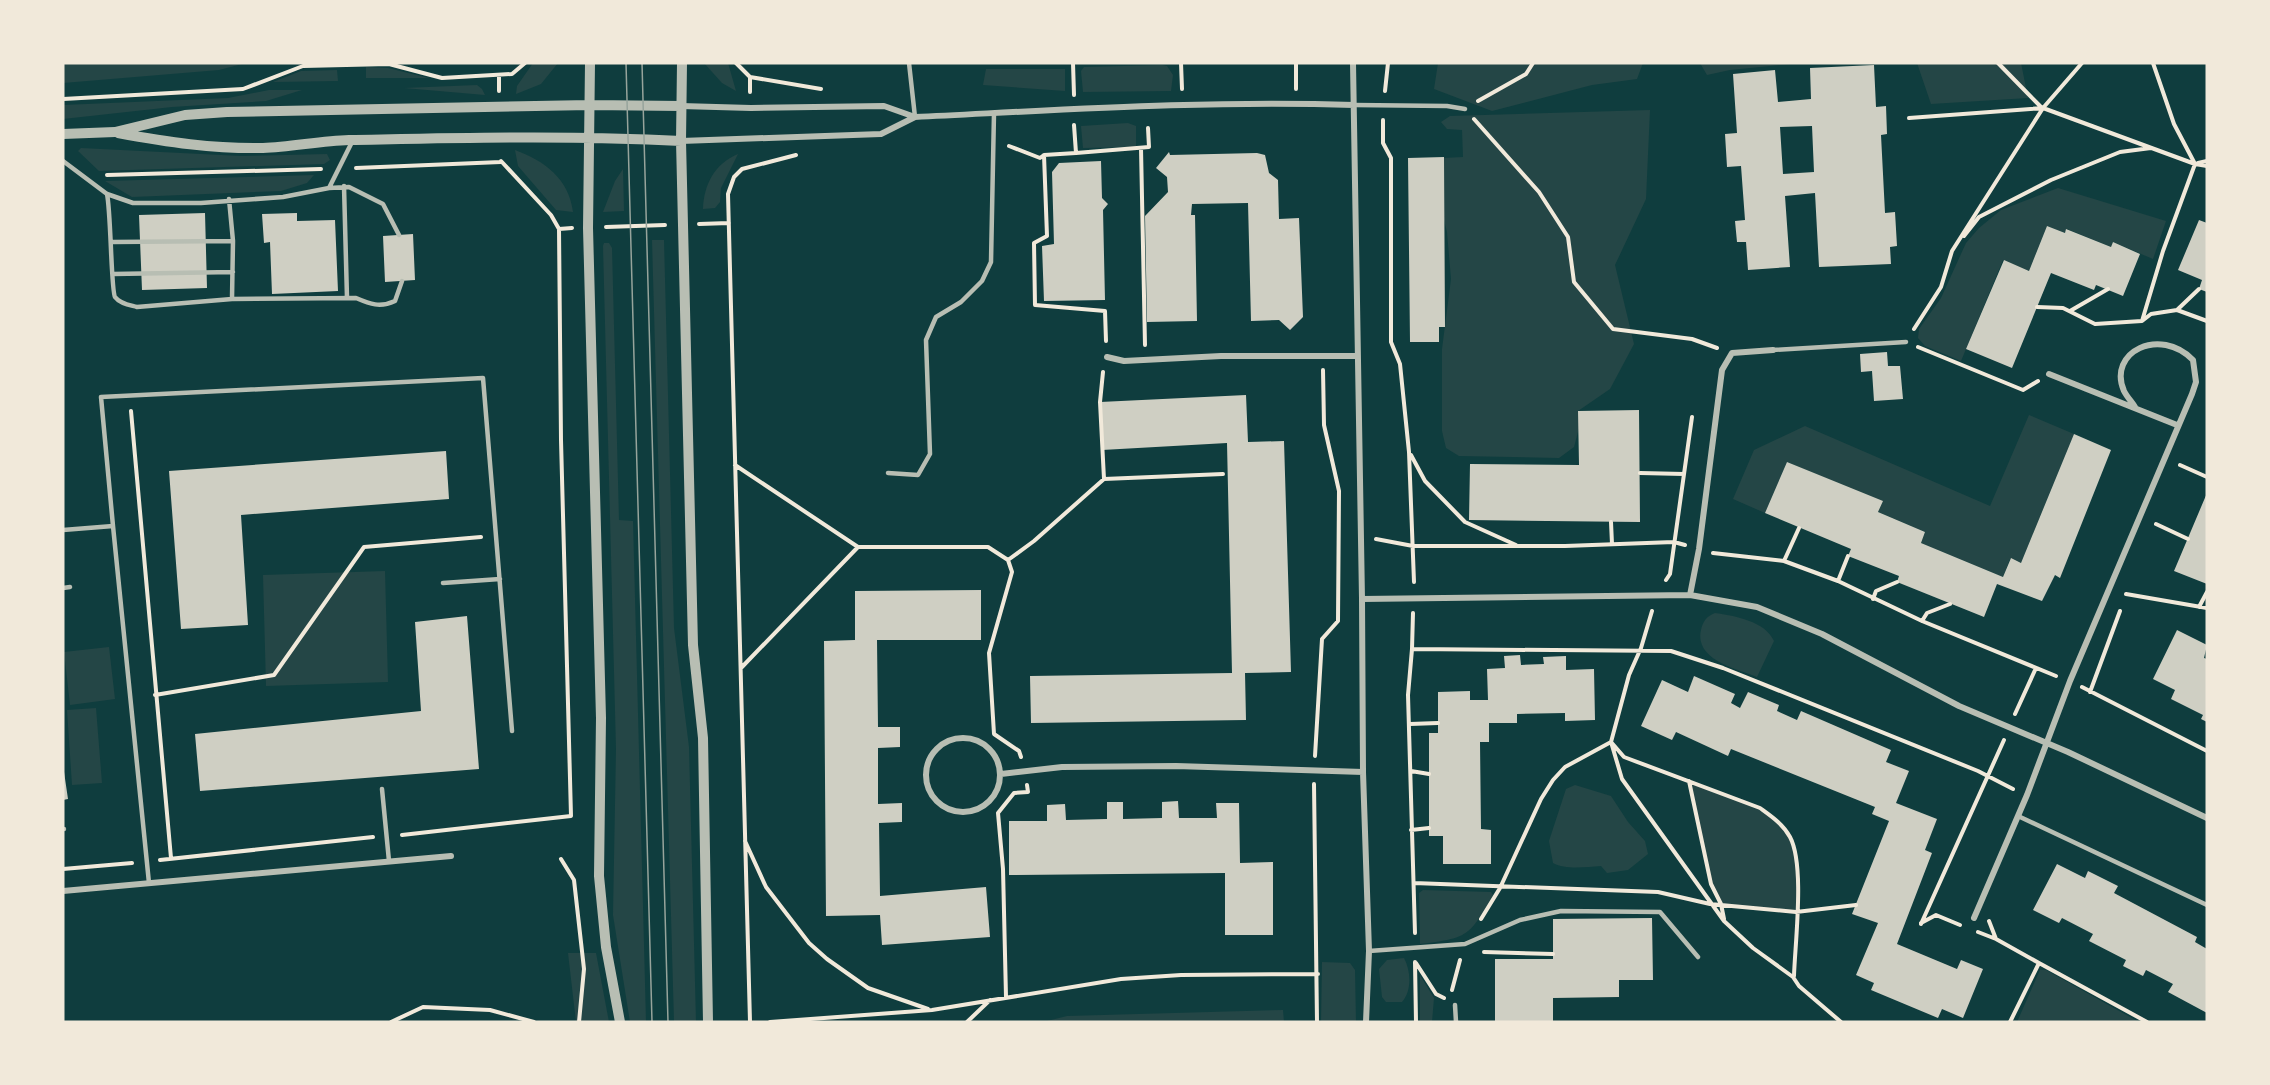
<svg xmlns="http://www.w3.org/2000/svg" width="2270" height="1085" viewBox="0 0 2270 1085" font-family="'Playfair Display',serif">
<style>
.green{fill:#244646}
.building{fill:#cfcfc3;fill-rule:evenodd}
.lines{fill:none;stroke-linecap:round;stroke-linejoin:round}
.path{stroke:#f1e9da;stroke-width:4}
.service{stroke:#b8beb3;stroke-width:4.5}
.minor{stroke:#b8beb3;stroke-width:6}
.tertiary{stroke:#b8beb3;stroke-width:10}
.tram{stroke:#97a49c;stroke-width:1.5}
</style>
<rect width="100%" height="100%" fill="#0f3d3e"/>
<path class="green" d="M63,63h183l-27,7 -156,13z
M533,63h25l-17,21 -25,10 1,-8z
M704,63h24l8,28 -14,-8z
M1438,63h205l-6,16 -45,6 -100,26 -58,-22z
M1700,63h100l-70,7 -23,5z
M1917,63h104l7,35 -97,6z
M1162,65l5,1 6,9 -2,16 -88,1 -2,-21 3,-4z
M366,67l22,1 41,10h-63z
M986,69h79v22l-82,-6z
M337,70l1,11 -65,1 28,-11z
M477,85l5,4 3,6 -81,-7z
M269,90h33l-36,11 -94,6 -109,12v-14l165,-7z
M1650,110l-4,89 -31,66 19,79 -24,45 -32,22 1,17 -5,19 -15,11 -100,-2 -13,-8 -4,-17v-82l9,-70 -4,-47 -7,-28 3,-46 20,-1 -1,-27 -15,-1 -6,-7 9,-6z
M1128,123l8,3v21l-53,1 -2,-22z
M81,148l160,8 86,-2 3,6 -6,4 -225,7 -21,-20z
M515,150c30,11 54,29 58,62l-17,-2 -38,-44z
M738,154l-17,34 -1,14 -5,6 -12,1c1,-24 11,-45 35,-55z
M623,169l1,42 -21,1 12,-31z
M314,175l-7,8 -26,8 -149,6 -27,-16z
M2058,188l108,33 -13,38 -40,-17 -2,5 -44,-18 -2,4 -18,-7 -18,45 -26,-11 -42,101 -36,-15 -7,-8 1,-9 22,-31 25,-55 13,-15 22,-18z
M652,240h12l10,388 15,119 7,275h-22z
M609,243l3,5 7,272 14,1 13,501h-16l-17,-107 3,-166 -13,-503 1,-3z
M2029,415l45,19 -53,129 -11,-4 -7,18 -82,-34 4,-11 -47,-20 4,-10 -95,-40 -22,51 -32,-14 21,-49 51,-24 185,80z
M385,571l3,111 -122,4 -3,-111z
M1715,613c20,3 50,8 59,28l-17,36c-20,-8 -63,-17 -56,-47 2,-9 6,-14 14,-17z
M109,647l6,52 -45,6 -6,-53z
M96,708l6,75 -30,2 -5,-75z
M1688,781c33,12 87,22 103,57 9,22 7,51 5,74l-75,-8 -10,-20z
M1575,785l36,11 17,26 17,19 3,13 -20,16 -21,3 -6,-7c-16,1 -35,4 -48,-3l-4,-22 17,-52z
M1423,890l68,2 2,3c-24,42 -25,43 -73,49l-1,-51z
M568,953h28l13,69h-33z
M1404,958c7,13 8,33 -2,44h-16l-4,-5 -3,-28 8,-9z
M1322,962l28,1 5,7 1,52h-35z
M2040,970h6l93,52h-122z
M1420,975l14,23 -2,24h-12z
M1283,1010l1,12h-241l24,-6z"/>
<path class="building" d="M1874,65l2,42 10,-1 1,28 -6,1 4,78 10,-1 2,34 -7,1 1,17 -72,3 -4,-74 -30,3 5,71 -42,3 -2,-28h-9l-2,-21 10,-1 -4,-54 -14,1 -2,-33 12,-1 -4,-59 42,-4 3,32 33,-3 -1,-31zM1812,126l2,46 -31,2 -3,-47z
M1169,152l1,3 87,-2 8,2 4,18 9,7 1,39 20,-1 4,99 -13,13 -11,-10 -28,1 -3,-118 -56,1 -1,11h4l2,106 -50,1 -2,-106 23,-24 -1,-15 -11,-9z
M1444,157l1,170h-6v15h-29l-2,-184z
M1101,161l1,37 6,6 -5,6 2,90 -61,1 -2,-55 12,-2 -2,-72 7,-9z
M205,213l2,75 -65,2 -3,-75z
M297,213v8l38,-1 3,71 -66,3 -2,-52 -6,1 -2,-29z
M2199,220l8,3v69l-8,-3 3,-9 -24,-10z
M2047,226l18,7 1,-4 45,18 2,-5 27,12 -17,42 -27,-11 -2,5 -43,-17 -39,95 -46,-19 38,-89 25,11z
M413,234l2,46 -30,2 -2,-46z
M1887,352l1,14h12l3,33 -29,2 -2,-30 -11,1 -1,-18z
M1246,395l2,47 36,-1 7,231 -46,1 1,47 -215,3 -1,-47 202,-3 -5,-230 -125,7 -2,-48z
M1639,410l1,112 -171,-2 1,-56 109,1 -1,-54z
M2074,434l37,16 -51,128 -5,-3 -13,26 -45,-17 -13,33 -87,-35 2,-6 -51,-20 3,-7 -86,-36 22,-51 96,39 -5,11 47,20 -4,11 82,34 8,-19 10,5z
M446,451l3,48 -208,16 7,110 -67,4 -12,-158z
M2207,493v91l-33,-13z
M981,590v50h-104l1,87h22v20l-22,1v56l24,-1v19l-23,1 1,73 106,-9 4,50 -108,8 -2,-30 -54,1 -2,-275 31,-1v-49z
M467,616l12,153 -279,22 -5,-57 226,-23 -6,-89z
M2177,630l30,15 -3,13 3,1v63l-6,-3 2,-4 -32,-16 4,-9 -22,-11z
M1520,655l1,10 23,-1 -1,-7 23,-1v14l28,-1 1,51 -30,1v-8l-48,1v9h-28v19h-9l1,87 10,1v34h-48v-28h-14v-103h9v-41l32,-1v9h18l-1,-31 18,-1 -1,-12z
M1694,676l41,18 -4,9 9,5 8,-16 31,13 -2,6 20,9 4,-9 90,39 -5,12 23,9 -13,32 41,16 -12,31 7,3 -35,91 60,25 4,-9 22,9 -20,49 -21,-9 -4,9 -67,-28 3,-7 -18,-8 22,-52 -26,-9 37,-93 -17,-7 3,-7 -144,-58 -3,7 -52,-24 -4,8 -31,-14 21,-46 26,12z
M63,765l5,34 -5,1z
M1178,801l1,17h38l-1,-15h23l1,60 33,-1v73h-48v-62l-216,2v-54h38v-16l18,-1 1,16 41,-1v-17h16v17l39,-1v-16z
M2057,864l28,14 3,-7 30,15 -4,7 83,44 -2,5 12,7v64l-39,-21 5,-8 -27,-14 -3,6 -20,-10 3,-6 -37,-19 4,-7 -31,-16 -3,5 -26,-13z
M1652,918l1,62h-34v17l-66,1v24h-58v-63h58v-40z"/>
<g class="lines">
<path class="path" d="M736,63l14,14 71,12
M1073,63l1,32
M1181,63l1,26
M1998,63l44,45
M499,76v15
M750,77v15
M1296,89v-26
M1385,91l3,-28
M63,99l180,-10 60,-23 86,-2 53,14 70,-4 13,-11
M1478,101l48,-27 7,-11
M1909,118l134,-10 152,56 12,2
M1474,119l65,73 29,45 6,45 39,47 79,10 25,9
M1383,120v23l8,15v184l9,22 9,88 5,130
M1009,146l31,12 4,-3 32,-2 -2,-28
M1141,148l4,197
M1076,153l73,-6 -1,-19
M1044,155l3,81 -13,7 1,62 70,6 1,30
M501,161l50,54 8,14 13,-1
M2198,163l9,-2
M356,168l145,-6
M107,175l214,-6
M699,224l30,-1
M606,227l59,-2
M1964,236l15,-19 72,-37 69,-28 31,-4
M2037,307l26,1 32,16 47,-3 9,-7 26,-4 30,11
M2177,310l22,-21
M2070,311l38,-22
M2142,321l21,-70 32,-87 -21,-40 -21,-61
M1914,329l27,-42 11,-36 91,-143 39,-45
M1918,347l105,43 15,-9
M131,411l40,447
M1411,455l14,26 40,41 51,23
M735,465l123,82h130l20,13 4,12 -23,81 5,81 25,17 2,6
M2180,465l27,12
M1640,473l44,1
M1104,479l119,-5
M1611,522l1,22
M2156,524l32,15
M1376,539l37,7h152l109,-4 11,3
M1713,553l71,8 54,20 84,40 134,55
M1008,560l26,-19 70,-62 -4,-77 3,-30
M1784,561l15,-33
M1666,580l4,-6 22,-157
M1838,581l10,-25
M2126,594l81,14
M1873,599l3,-8 21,-9
M2199,607l8,-15
M1652,611l-11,37 -12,27 -18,67 11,37 102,142 29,27 40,29 6,9 42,36
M1922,621l5,-8 23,-9
M1412,649l1,-36
M742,667l116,-120
M2082,687l125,64
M2090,692l30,-81
M155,695l119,-20 90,-128 117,-10
M2015,714l21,-46
M1410,724l28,-1
M1315,756l7,-117 16,-18 1,-130 -15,-66 -1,-55
M1411,771l18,3
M1689,781l22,103 10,20 3,15
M1314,784l3,238
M1411,830l18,-2
M402,835l169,-19 -10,-376 -2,-211
M745,841l21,46 43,56 18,16 41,29 60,21
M561,859l13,21 10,89 -5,53
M160,860l213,-23
M63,869l69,-6
M1414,883l244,9 52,12 86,8 60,-7
M1481,919l19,-31 41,-89 12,-19 12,-13 46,-25 13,15 136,51c11,8 23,16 30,29 15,28 5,106 4,139
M1989,921l7,18 43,24 -29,59
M1921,923l15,-8 24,10
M1921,924l83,-184
M1978,932l18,7
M1415,933l-7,-238 4,-46 259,2 52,17 255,103 35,18
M1484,952l69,2
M1415,962l1,60
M1416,963l20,31 8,4
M2039,963l108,59
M1452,990l8,-30
M1006,997l-3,-128 -5,-56 16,-20 14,-1 -1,-7
M391,1022l32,-15 67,3 44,12
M750,1022l-22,-828 6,-17 8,-8 54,-14
M770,1022l162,-12 189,-31 60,-4 137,-1
M967,1022l23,-22"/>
<path class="service" d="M909,63l6,54
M1354,105l93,1 18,3
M63,161l44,33 26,9h68l82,-6 46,-9 20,-1 34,17 16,31
M344,186l3,112
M329,188l23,-46
M107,194c4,18 4,97 8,103 5,7 15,8 22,10l95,-8 124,-1c14,6 24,10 39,3l7,-20
M229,199l4,42 -1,58
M113,242l120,-1
M113,274l120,-2
M1773,350l133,-8
M888,473l30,2 12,-21 -4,-114 10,-23 25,-15 21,-21 9,-19 3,-149
M113,526l36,357
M63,530l50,-4 -12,-129 382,-19 29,353
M443,583l57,-4
M63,588l7,-1
M382,789l7,72
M2018,816l189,89
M63,829h1
M1369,951l96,-7 55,-24 41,-9 99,1 38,45
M1455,1005l1,17"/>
<path class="minor" d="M1353,63l9,536 1,173 6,179 -3,71
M681,106l70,2 133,-2 31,11c146,-7 293,-17 439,-12
M681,141l200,-7 34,-17
M1107,357l17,4 97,-5h136
M2049,374l128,51
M1690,595l9,-46 23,-179 10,-17 41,-3
M1362,599l328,-4 67,12 65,27 137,72 109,46 139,66
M926 775a37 37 0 1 1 74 0a37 37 0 1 1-74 0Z
M1001,774l61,-7 114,-1 187,6
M63,891l388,-35
M1974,918l53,-123 43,-114 122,-287 4,-12 -3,-22c-33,-34 -86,-8 -69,31 3,6 8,11 11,16"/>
<path class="tertiary" d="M590,63l-2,165 13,490 -2,158 7,71 14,75
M682,63l-1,78 12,504 10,93 5,284
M118,133c49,9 95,16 145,15 28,-1 57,-7 86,-8 110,-2 221,-5 332,1
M63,134l52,-2 70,-17 42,-3 363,-7 91,1"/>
<path class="tram" d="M626,63l26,959
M642,63l26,959"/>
</g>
<rect width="2270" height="1085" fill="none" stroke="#f1e9da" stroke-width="129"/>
</svg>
